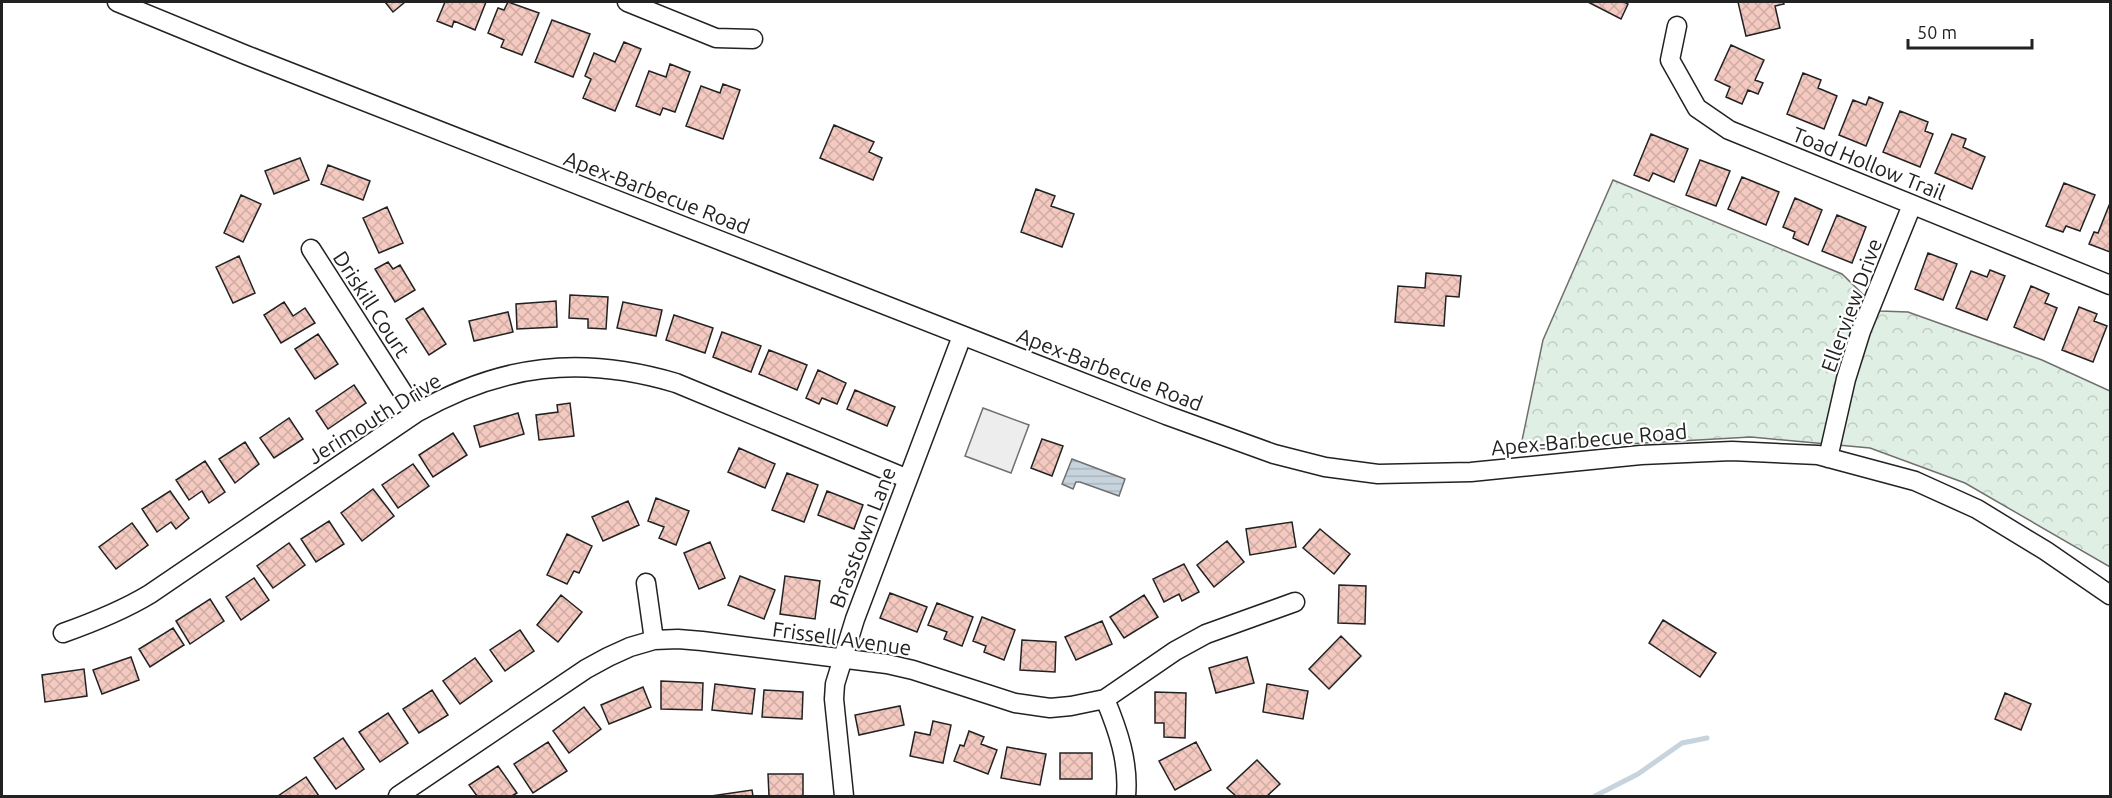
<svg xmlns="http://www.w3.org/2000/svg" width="2112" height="798" viewBox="0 0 2112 798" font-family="Ubuntu,sans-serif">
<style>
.forest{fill:url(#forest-crowns);stroke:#6f6f6f;stroke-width:1.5}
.parking{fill:#ededed;stroke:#6f6f6f;stroke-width:1.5}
.water{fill:url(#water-rules);stroke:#6f6f6f;stroke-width:1.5}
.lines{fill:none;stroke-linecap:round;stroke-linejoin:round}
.stream{stroke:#c7d3dd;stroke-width:5}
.building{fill:url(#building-cross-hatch);stroke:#222;stroke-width:1.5}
.minor-casing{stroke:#222;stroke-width:21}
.minor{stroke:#fff;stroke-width:18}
.labels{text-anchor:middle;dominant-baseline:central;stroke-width:4.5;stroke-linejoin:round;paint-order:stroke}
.street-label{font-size:21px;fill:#222;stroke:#fff}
</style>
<defs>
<pattern id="forest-crowns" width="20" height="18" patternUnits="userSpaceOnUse" patternTransform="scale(1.5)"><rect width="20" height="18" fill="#e0efe3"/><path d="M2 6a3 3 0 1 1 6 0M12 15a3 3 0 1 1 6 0" fill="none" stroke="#c0cdc2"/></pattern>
<pattern id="water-rules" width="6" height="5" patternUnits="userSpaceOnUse" patternTransform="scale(1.5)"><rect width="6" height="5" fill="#c7d3dd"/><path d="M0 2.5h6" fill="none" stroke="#abb5bd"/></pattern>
<pattern id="building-cross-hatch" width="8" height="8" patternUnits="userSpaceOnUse" patternTransform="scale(1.5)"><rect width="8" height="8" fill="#f3c9c0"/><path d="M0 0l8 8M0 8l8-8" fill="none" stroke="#d0aca5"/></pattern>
</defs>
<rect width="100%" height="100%" fill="#fff"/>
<path class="forest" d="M1613,180l229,94 38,37 28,1 134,48 68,31v176l-145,-84 -95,-35 -119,-11 -231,13 23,-110z"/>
<path class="parking" d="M983,408l46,17 -18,48 -46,-17z"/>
<path class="water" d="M1072,459l53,20 -6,17 -39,-14h-4l-3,7 -11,-5z"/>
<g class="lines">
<path class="stream" d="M1595,796l43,-22 44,-31 25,-5"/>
</g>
<path class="building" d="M385,2h20l-12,10z
M445,2h41l-11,28 -21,-9 -2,6 -15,-6z
M508,2l31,11 -17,42 -21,-8 3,-7 -16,-7 10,-25 6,2z
M1588,2h36l4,2 -7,15z
M1738,2h45l1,2 -9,2 5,22 -34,8z
M552,20l38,14 -17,43 -38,-15z
M624,42l17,7 -26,62 -32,-13 8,-19 -6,-3 9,-23 21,9z
M1731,45l33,15 -9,20 8,3 -5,11 -10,-4 -6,14 -16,-7 4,-10 -15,-7z
M670,64l20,8 -15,40 -12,-4 -3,7 -24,-9 13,-35 17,6z
M1803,73l18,7 -3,8 19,8 -13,33 -37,-15z
M723,84l17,6 -17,49 -37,-13 15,-40 19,7z
M1869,97l14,6 -17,43 -27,-11 14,-35 13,5z
M1900,111l28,11 -3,9 8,3 -13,33 -37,-15z
M834,125l40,17 -5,10 13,6 -9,22 -53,-22z
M1651,134l37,15 -14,33 -21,-9 -4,8 -15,-6z
M1952,134l14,5 -3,8 22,10 -13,32 -37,-16z
M300,158l9,22 -35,14 -9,-23z
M1700,160l30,11 -14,35 -30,-11z
M328,165l42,16 -7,19 -42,-16z
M1742,177l37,15 -13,33 -38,-16z
M2064,183l31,12 -15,36 -14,-5 -3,6 -17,-6z
M1036,189l19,7 -4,10 23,8 -12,33 -41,-15z
M241,195l20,9 -18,38 -19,-9z
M1795,198l27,12 -14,35 -15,-7 2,-6 -12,-5z
M2110,203v49l-21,-8 5,-12 4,1z
M387,207l16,36 -24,10 -16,-35z
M1837,215l29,12 -14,36 -30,-12z
M1928,253l29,11 -14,36 -28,-11z
M239,256l16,37 -22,10 -17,-36z
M388,262l5,7 7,-4 15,25 -20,12 -20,-33z
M1990,270l15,6 -18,44 -31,-12 15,-37 16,6z
M1426,273l35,3 -2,21 -13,-1 -2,30 -49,-4 3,-36 27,2z
M2031,286l18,8 -4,9 12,5 -13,32 -30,-13z
M570,295l38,2 -2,32 -18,-1v-9l-19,-1z
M556,301l1,26 -40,2 -1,-25z
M284,302l9,14 12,-8 10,15 -34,20 -17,-28z
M623,302l39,8 -6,26 -39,-8z
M2079,307l18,7 -3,7 13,5 -14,36 -31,-12z
M423,308l23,36 -17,11 -23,-36z
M508,312l5,20 -39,9 -5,-20z
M674,315l39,13 -8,25 -39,-13z
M722,332l39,14 -10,26 -38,-15z
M318,334l20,30 -23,15 -20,-30z
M769,350l38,15 -10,25 -38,-16z
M818,370l28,13 -9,21 -15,-6 -3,6 -13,-6z
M354,385l12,18 -38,26 -12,-18z
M855,390l40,17 -8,19 -40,-17z
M570,403l4,33 -35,4 -3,-25 22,-3 -1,-7z
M518,413l6,21 -44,13 -6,-21z
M289,418l14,21 -29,19 -14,-20z
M453,433l14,22 -34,22 -14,-22z
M1042,439l21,7 -11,30 -21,-8z
M245,442l14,22 -24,19 -16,-24z
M739,448l36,16 -10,24 -37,-16z
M205,461l20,31 -16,11 -7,-12 -13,9 -13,-20z
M413,464l16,22 -31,22 -16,-23z
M787,473l31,12 -14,37 -32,-12z
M373,489l21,27 -32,25 -21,-28z
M170,491l19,27 -13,11 -5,-7 -14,10 -15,-23z
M827,491l36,14 -9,24 -36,-14z
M656,498l33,13 -13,34 -17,-7 5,-11 -16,-6z
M628,501l11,24 -36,16 -11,-24z
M329,521l15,23 -28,18 -15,-23z
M1292,522l4,25 -46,8 -4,-26z
M132,523l16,22 -32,24 -17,-22z
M1320,529l30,25 -16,20 -31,-26z
M567,534l25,12 -13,27 -5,-2 -7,13 -20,-9z
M1227,541l17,21 -30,25 -17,-22z
M710,542l15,36 -26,11 -15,-36z
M289,543l16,22 -32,23 -16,-22z
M1184,564l15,28 -17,9 -3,-7 -15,8 -11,-23z
M740,576l35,14 -11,29 -36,-14z
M785,576l35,5 -5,38 -35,-5z
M254,578l15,22 -28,20 -15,-23z
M1339,585l27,1 -1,38 -27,-1z
M890,593l37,14 -10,25 -37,-14z
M561,595l21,17 -24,30 -21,-17z
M1144,595l14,22 -34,21 -14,-21z
M210,599l14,22 -34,23 -14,-23z
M937,603l36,14 -11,29 -18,-7 3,-7 -19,-7z
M982,617l33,13 -11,30 -20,-8 2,-6 -13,-5z
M1663,620l53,33 -16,24 -51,-34z
M1102,621l10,23 -36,16 -11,-23z
M173,628l11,17 -34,22 -11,-18z
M520,630l14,21 -29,20 -15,-21z
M1341,636l20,20 -32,33 -20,-20z
M1022,640l34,2 -1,30 -35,-2z
M131,657l8,23 -37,14 -9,-24z
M1247,657l7,26 -38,10 -7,-25z
M475,658l17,23 -32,23 -17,-23z
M84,669l3,27 -42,6 -3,-27z
M661,681l42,2 -1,27 -41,-1z
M715,684l40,5 -3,25 -40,-4z
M1267,684l41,7 -5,28 -40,-7z
M643,687l8,20 -42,17 -8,-19z
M432,690l16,25 -29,18 -16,-24z
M764,690l39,2 -1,27 -40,-2z
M1155,692l31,1 -1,45 -21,-1v-14h-9z
M2005,693l26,11 -10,26 -26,-11z
M900,706l4,19 -45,10 -4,-20z
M584,707l17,22 -32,24 -16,-22z
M388,713l20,30 -28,19 -21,-30z
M933,721l18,4 -8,38 -33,-7 5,-24 15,3z
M969,731l15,6 -3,7 16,6 -9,24 -34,-13 6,-16 4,1z
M343,738l21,31 -28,20 -22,-31z
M548,742l19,29 -34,22 -19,-29z
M1196,742l15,28 -36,20 -16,-29z
M1007,747l39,7 -6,31 -39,-7z
M1060,753h32v26h-32z
M1257,760l23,24 -13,12h-31l-9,-8z
M498,766l19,27 -5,3h-35l-8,-11z
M768,774h35v22h-34z
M306,777l13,19h-41z
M752,790l1,6h-42z"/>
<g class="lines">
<defs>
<path id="minor" d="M117,2l129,53 920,360 108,39 51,13 53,7 93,-2 170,-17 91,-4 86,4 97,26 62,28 69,42 64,44
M627,2l89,36 37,1
M1677,26l-7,34 27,48 32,22 381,155
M311,249l105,164
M1828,458l18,-79 15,-48 51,-126
M646,583l8,57
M63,633c31,-11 59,-22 87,-39l266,-181c86,-49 165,-58 260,-30l232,96
M1105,699c13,31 24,63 21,97
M398,796l188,-127 22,-12 22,-10 24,-7 24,-1 24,2 185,23 26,6 102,33 35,5 21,-2 34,-7 70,-48 31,-17 89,-32
M844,796l-10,-97 1,-15 20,-65 107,-283"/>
</defs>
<use href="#minor" class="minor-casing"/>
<use href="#minor" class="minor"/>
</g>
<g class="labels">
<g class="street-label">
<text transform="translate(1869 163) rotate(22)">Toad Hollow Trail</text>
<text transform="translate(657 192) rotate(21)">Apex-Barbecue Road</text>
<text transform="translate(372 304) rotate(57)">Driskill Court</text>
<text transform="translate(1851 305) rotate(-70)">Ellerview Drive</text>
<text transform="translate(1110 369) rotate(21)">Apex-Barbecue Road</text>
<text transform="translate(374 418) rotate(-32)">Jerimouth Drive</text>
<text transform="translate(1589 439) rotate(-5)">Apex-Barbecue Road</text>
<text transform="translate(862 537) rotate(-69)">Brasstown Lane</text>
<text transform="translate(842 638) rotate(8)">Frissell Avenue</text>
</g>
</g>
<rect width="2112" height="798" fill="none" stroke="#222222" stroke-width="6"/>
<path d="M1908 39v9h124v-9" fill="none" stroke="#222222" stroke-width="3"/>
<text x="1917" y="39" font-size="18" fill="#222222" stroke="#ffffff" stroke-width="4.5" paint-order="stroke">50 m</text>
</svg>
